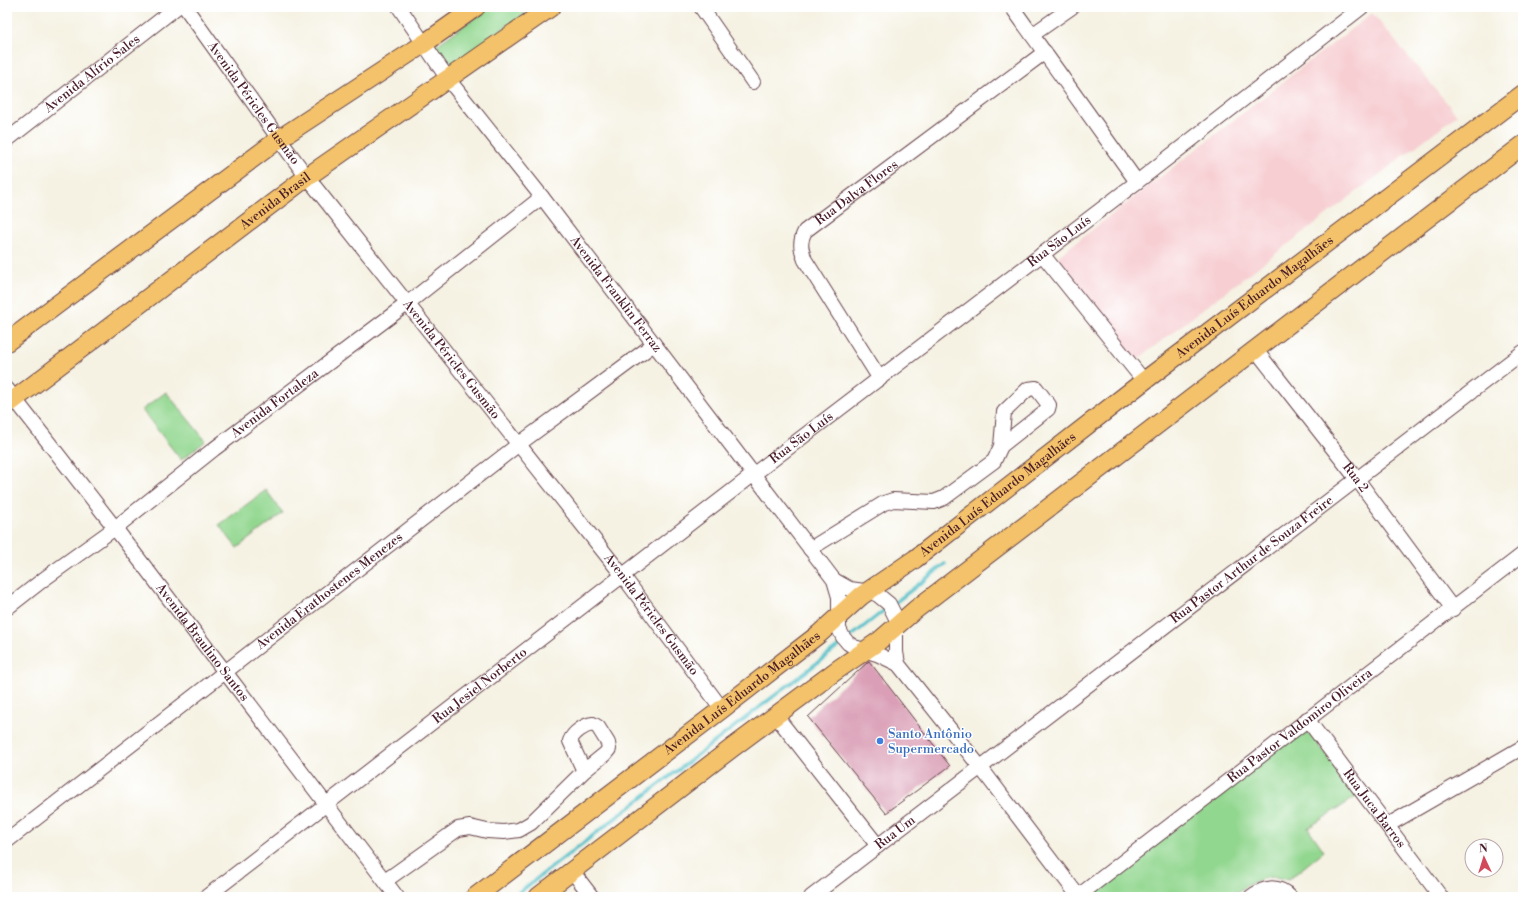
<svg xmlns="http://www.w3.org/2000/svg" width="1530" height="904" viewBox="0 0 1530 904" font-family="'Libre Bodoni',serif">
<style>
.built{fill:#f7cfd3}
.green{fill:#92d78f;stroke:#6e7b5d}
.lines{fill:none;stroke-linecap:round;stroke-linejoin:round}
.stream{stroke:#52c0ca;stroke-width:3.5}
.building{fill:#da9fb6}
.minor-casing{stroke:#643f47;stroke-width:16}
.major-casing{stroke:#643f47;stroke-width:20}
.minor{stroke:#fff;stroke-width:14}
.major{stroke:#f3c26a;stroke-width:18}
.shop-dot{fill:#3f7fe0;stroke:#fff;stroke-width:1.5}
.labels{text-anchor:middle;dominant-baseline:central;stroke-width:3;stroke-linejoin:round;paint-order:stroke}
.street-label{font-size:13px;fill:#4a1f2b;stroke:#fff}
.shop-label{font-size:13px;fill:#366cbe;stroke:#fff;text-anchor:start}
</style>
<rect width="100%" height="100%" fill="#fff"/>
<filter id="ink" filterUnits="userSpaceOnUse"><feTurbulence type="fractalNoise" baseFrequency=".025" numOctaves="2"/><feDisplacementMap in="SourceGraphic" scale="8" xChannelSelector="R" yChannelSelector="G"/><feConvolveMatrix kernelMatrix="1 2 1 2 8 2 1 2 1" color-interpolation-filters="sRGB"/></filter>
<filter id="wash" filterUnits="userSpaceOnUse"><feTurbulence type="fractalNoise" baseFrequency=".012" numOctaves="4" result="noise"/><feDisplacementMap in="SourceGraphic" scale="16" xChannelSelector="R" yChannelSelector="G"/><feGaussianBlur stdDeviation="0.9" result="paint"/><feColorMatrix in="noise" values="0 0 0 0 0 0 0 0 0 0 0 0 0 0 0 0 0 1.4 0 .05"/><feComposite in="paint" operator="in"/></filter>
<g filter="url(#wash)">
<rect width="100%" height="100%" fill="#f5f2e3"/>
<path class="built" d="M1372,13l85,102 -323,247 -77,-105z"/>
<path class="green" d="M490,7h45l-83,58 -18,-18z
M166,392l40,49 -25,19 -39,-50z
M266,490l17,23 -46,35 -18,-23z
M1303,725l56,70 -51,33 16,23 -36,29c-4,-1 -9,-2 -13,-3 -16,0 -33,11 -45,20h-139l-3,-4z"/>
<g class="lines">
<path class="stream" d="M892,605l53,-41
M848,639l39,-31
M513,897l330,-254"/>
</g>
<g id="blocks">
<path class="building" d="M869,661l81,105 -64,47 -78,-96z"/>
</g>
</g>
<g filter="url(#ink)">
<use href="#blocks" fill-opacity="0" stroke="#643f47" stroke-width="1"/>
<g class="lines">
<defs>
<g id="minor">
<path id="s1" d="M185,7l94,132 28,38 316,399 99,133"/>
<path id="s2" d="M399,7l49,72 94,118 292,383 5,17v32l4,8 5,6 6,4 23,7 21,10 83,104 98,129"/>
<path d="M701,7l52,75"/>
<path d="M1012,7l125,175"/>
<path d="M1032,35l40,-28"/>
<path id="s3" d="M7,140l170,-133"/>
<path d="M1042,254l102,127"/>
<path id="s4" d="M1255,349l102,130 96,130"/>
<path id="s5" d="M880,379l-75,-119c-4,-11 -6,-18 0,-29l240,-179"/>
<path id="s6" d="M7,389l108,139 282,369"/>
<path d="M810,549l74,-46 9,-3 41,2 10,-4 50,-37 7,-15 3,-34 24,-23 8,-1 13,17 -1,4 -47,37"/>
<path d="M834,580l16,9 21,3 7,3 11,9 7,14v34l2,12"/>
<path id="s7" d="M7,608l37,-29 71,-51 99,-79 194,-146 134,-106"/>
<path d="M776,716l102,130"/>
<path id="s8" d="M1307,719l134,178"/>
<path d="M1388,825l135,-78"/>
<path id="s9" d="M7,841l512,-397 135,-100"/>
<path d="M572,871l20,26"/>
<path d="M385,881l73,-52 12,-2 17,4 17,1 15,-2 12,-7 53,-52 21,-17 4,-5 -1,-6 -10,-16 -5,-3c-9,1 -20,9 -23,17l14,30"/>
<path id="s10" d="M206,897l548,-423 383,-292 225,-175"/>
<path id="s11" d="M811,897l712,-545"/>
<path id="s12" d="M1077,897l446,-343"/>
<path d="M1251,897c12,-10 27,-13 39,0"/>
</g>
<g id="major">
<path d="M7,342l272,-203 146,-96 51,-36"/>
<path id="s13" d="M7,405l300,-228 244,-170"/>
<path id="s14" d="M475,897l247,-188 97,-75 42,-38 54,-37 229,-178 379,-287"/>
<path d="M538,897l194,-149 105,-78 42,-29 36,-31 608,-465"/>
</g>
</defs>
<use href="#minor" class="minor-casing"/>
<use href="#major" class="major-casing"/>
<use href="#minor" class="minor"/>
<use href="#major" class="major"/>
</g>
</g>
<circle class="shop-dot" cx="880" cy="741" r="4"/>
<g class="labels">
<g class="street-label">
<text stroke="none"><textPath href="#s3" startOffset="108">Avenida Alírio Sales</textPath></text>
<text stroke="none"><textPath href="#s1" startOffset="118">Avenida Péricles Gusmão</textPath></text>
<text stroke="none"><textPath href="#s5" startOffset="235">Rua Dalva Flores</textPath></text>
<text stroke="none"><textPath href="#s13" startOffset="337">Avenida Brasil</textPath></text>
<text stroke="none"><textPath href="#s10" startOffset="1076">Rua São Luís</textPath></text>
<text stroke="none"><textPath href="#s2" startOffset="360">Avenida Franklin Ferraz</textPath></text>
<text stroke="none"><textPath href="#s14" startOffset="984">Avenida Luís Eduardo Magalhães</textPath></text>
<text stroke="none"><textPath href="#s1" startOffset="442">Avenida Péricles Gusmão</textPath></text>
<text stroke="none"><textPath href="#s7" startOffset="337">Avenida Fortaleza</textPath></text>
<text stroke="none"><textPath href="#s10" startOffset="752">Rua São Luís</textPath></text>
<text stroke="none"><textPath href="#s4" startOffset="163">Rua 2</textPath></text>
<text stroke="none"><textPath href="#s14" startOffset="660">Avenida Luís Eduardo Magalhães</textPath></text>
<text stroke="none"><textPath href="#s11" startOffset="555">Rua Pastor Arthur de Souza Freire</textPath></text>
<text stroke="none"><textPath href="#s9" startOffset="408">Avenida Erathostenes Menezes</textPath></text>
<text stroke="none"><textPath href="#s1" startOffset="766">Avenida Péricles Gusmão</textPath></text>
<text stroke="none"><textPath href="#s6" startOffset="320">Avenida Braulino Santos</textPath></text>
<text stroke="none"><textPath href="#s10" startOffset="346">Rua Jesiel Norberto</textPath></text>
<text stroke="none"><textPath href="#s14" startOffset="336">Avenida Luís Eduardo Magalhães</textPath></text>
<text stroke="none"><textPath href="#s12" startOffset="281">Rua Pastor Valdomiro Oliveira</textPath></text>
<text stroke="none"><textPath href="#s8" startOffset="112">Rua Juca Barros</textPath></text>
<text stroke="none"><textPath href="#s11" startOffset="106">Rua Um</textPath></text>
</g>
<g class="shop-label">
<text x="888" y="734">Santo Antônio<tspan x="888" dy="15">Supermercado</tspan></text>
</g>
</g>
<rect width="1530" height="904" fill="none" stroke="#fff" stroke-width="24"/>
<g transform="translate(1484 858) rotate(356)"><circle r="19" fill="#ffffff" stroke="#b7a5aa"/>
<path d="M0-3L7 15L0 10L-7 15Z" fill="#d1495b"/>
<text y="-6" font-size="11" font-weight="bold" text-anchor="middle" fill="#4a1f2b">N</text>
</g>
</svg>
